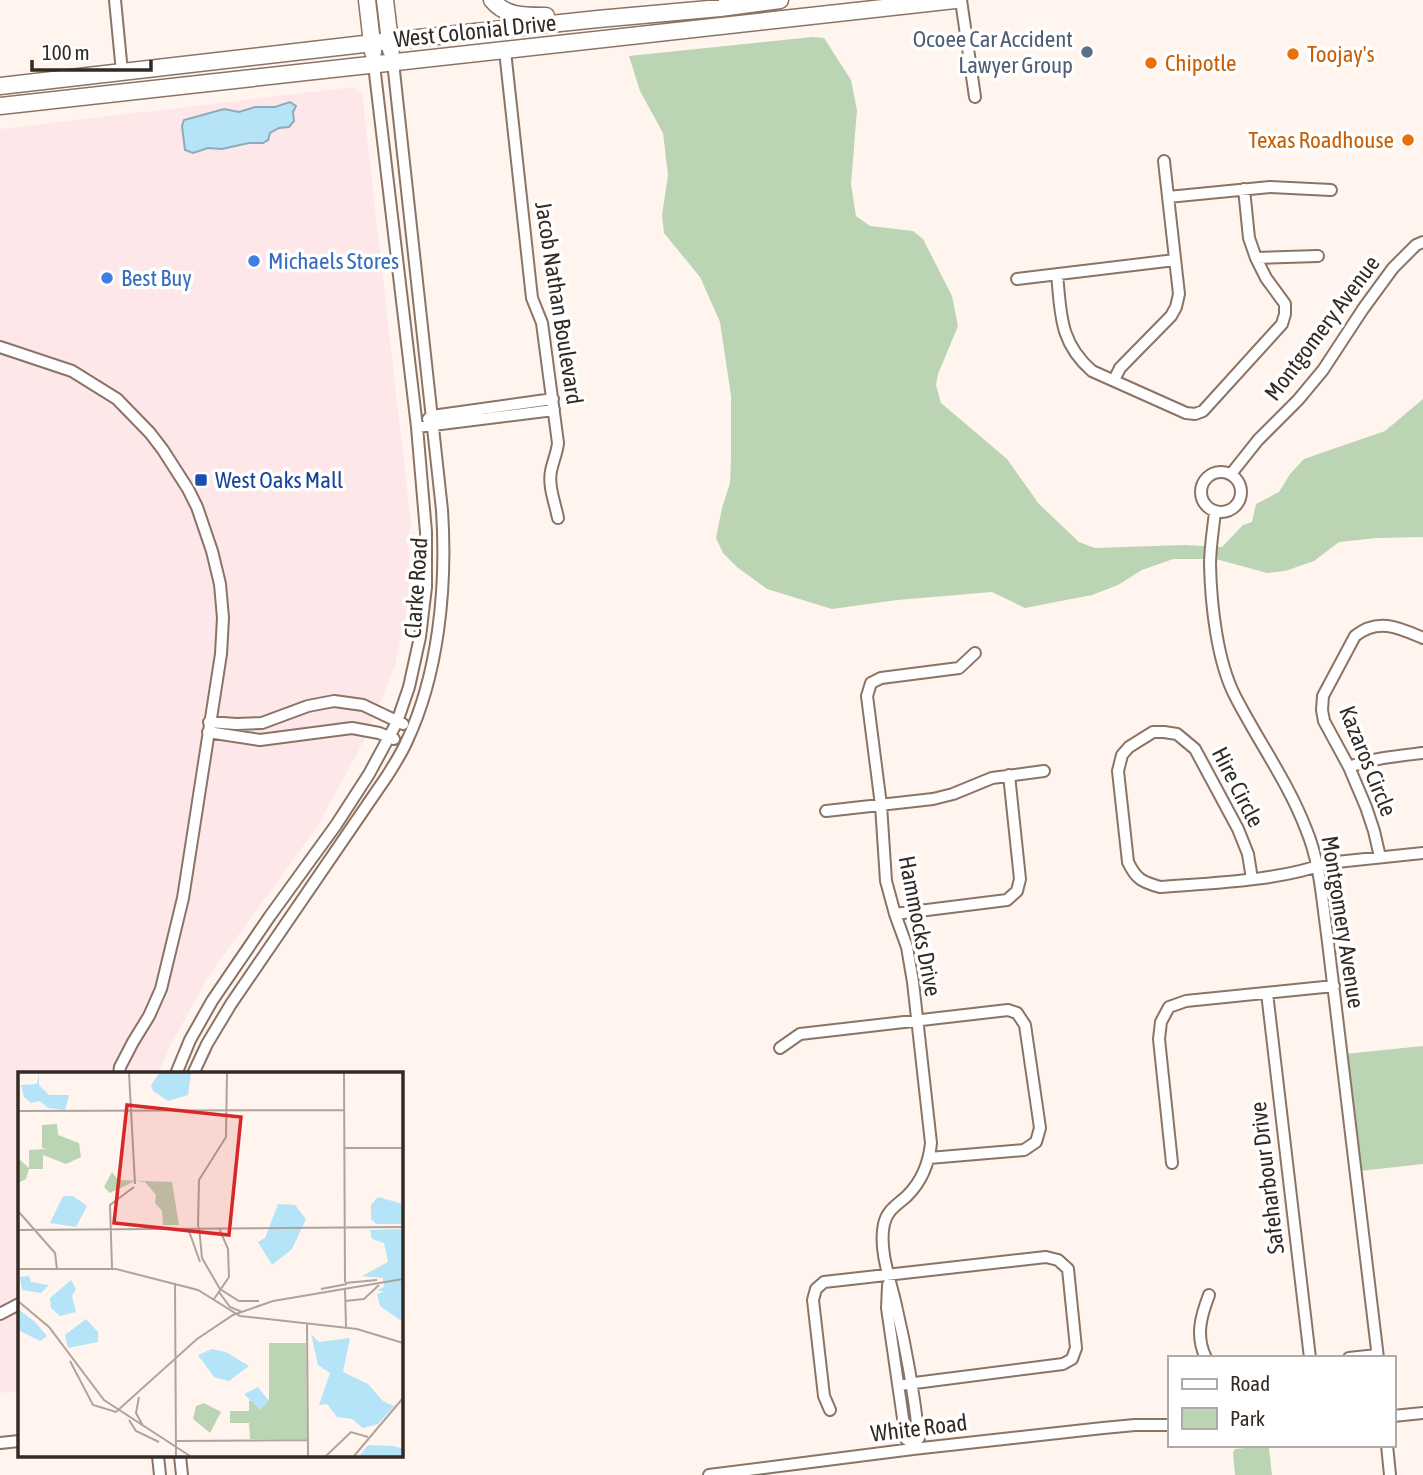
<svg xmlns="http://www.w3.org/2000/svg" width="1423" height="1475" viewBox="0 0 1423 1475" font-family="'Asap Condensed',sans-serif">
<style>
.commercial{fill:#fde7e9}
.green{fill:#bbd4b4}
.water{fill:#b5e3f7;stroke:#8eacb8;stroke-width:2}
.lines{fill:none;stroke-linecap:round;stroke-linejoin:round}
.minor-casing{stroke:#8a7465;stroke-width:14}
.highway-casing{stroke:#8a7465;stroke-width:19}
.minor{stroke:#fff;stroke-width:10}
.highway{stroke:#fff;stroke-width:16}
.service-dot{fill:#5c6f8a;stroke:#fff;stroke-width:2.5}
.food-dot{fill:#e8710a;stroke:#fff;stroke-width:2.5}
.shop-dot{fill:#3f7fe0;stroke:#fff;stroke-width:2.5}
.transit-dot{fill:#1a4fb4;stroke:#fff;stroke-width:2.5}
.labels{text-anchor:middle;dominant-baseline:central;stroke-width:7;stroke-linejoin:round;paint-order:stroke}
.street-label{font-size:23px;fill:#342a24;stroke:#fff}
.service-label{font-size:23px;fill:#4e5e75;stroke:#fff;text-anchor:end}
.food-label{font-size:23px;fill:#c56008;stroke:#fff;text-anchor:start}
.shop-label{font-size:23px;fill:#366cbe;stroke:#fff;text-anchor:start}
.transit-label{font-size:23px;fill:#164399;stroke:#fff;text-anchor:start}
.inset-road{fill:none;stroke:#aea49d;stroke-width:2}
.view{fill:#d62828;fill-opacity:0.15;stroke:#d62828;stroke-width:3.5}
.inset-edge{fill:none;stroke:#342a24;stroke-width:3.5}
</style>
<rect width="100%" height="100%" fill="#fff5ee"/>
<path class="commercial" d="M354,87l8,7 49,430 -3,15 2,37 -4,39 -12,53 -27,67 -50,92 -109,150 -38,69 -11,28h-140v317l-19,2v-1264z"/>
<path class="green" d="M812,37l12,1 27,42 6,30 -6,74 5,32 14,10 43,5 10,8 29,57 6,30 -20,48 -2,11 5,18 66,56 32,45 40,38 16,6 89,-3 38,2 21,-22 9,-3 4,-18 23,-12 11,-18 14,-15 81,-28 38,-32v138l-46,1 -38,4 -25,19 -29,10 -18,2 -51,-14h-43l-31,11 -24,15 -26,10 -67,13 -33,-16 -95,8 -65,9 -65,-20 -30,-22 -14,-14 -7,-15 6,-30 8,-25 1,-22v-65l-11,-74 -20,-45 -36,-44 -2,-18 6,-40 -5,-42 -23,-42 -11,-35z
M1423,1046v118l-63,7 -15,-117z
M1266,1446l3,2 3,27h-37l-2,-23 2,-3z"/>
<path class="water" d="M290,102l6,4 -3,6 1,9 -5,6 -10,1 -9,5 -2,7 -5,3h-14l-27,6 -14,-1 -15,5 -8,-3 -3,-24 2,-6 40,-11 15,3 16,-5h20z"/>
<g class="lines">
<defs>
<path id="minor" d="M115,0l7,72
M961,0l14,97
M505,51l25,229 2,18 10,25 16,120c-1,10 -5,18 -7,28 -3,15 4,32 7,47
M1168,197l102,-10 61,3
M1256,258l62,-2
M1057,274c4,40 2,68 35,97l94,42 9,1 8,-3 79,-87 3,-10v-10l-19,-26 -10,-20 -7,-20 -5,-49
M1017,279l158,-19
M0,347l72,24 45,28 33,34 13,17 25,39 9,18 15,44 8,33 3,34 -2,36 -38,244 -22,91 -12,27 -16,26 -13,25 -1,7
M1114,380l6,-12 51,-52 5,-9 3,-13 -15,-133
M428,419l4,-3 121,-17
M417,427l137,-17
M1201 492a20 20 0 1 1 40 0a20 20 0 1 1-40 0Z
M1231,474l27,-34 40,-40 25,-30 40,-61 30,-41 23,-23 7,-3
M1215,512c-2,18 -5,36 -5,53 1,40 7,96 25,131 23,45 53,86 71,133 14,33 16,70 21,105l51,424
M209,722l27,2 26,-1 46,-17 26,-5 29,4 40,19
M208,732l52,8 92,-12 27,5 15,6
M1349,767c24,-9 48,-11 74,-14
M826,811l107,-12 20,-5 39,-16 52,-7
M1380,857l-6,-26 -8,-24 -17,-40 -25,-46 -2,-11 1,-14 32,-60c23,-19 45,-8 68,2
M1252,879l-4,-25 -10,-25 -43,-80 -18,-15 -13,-2h-11l-24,15 -7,8 -4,16 10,91c8,17 14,20 32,25 51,-4 119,-6 167,-24l96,-10
M895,914l112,-14 10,-9 3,-12 -11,-104
M1267,993l43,365
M780,1048l20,-14 208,-24 9,3 8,12 15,103 -4,14 -12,8 -95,8
M176,1074l14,-34 22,-39 58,-85 66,-91 33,-51 20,-37 8,-15 12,-35 11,-50 6,-50v-55l-9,-105 -43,-362
M193,1074l14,-30 24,-40 156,-228c7,-11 14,-22 19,-33 33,-69 41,-157 36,-233l-49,-448
M1172,1163l-13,-124 2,-17 8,-15 17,-6 148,-15
M888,1285l-1,23 19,131 7,5v5
M0,1314l19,-10
M1206,1358c-11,-22 -5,-42 3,-63
M1349,1358l28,-3
M830,1410l-6,-14 -11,-96 3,-11 8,-7 222,-25 12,3 10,9 8,79 -4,11 -9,5 -164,21
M1393,1416l30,-3
M0,1443l19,-2
M913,1444l6,-6c-5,-43 -12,-86 -22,-128 -5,-26 -19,-59 -13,-86 3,-14 13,-19 23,-28 15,-15 22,-33 24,-53l-18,-161 -6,-35 -12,-33 -9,-33 -5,-76 -14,-109 4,-13 10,-5 78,-10 16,-15
M1387,1445l3,30
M158,1456l2,19
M180,1456l2,19
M709,1475l204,-26 190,-21 32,-3h34"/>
<path id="highway" d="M367,0l6,52
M385,0l6,50
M492,0c14,17 33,16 54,16
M0,86l390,-45 208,-22 122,-11 60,-8
M0,106l955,-106"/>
</defs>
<use href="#minor" class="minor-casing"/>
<use href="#highway" class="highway-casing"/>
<use href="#minor" class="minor"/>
<use href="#highway" class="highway"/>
</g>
<circle class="service-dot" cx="1087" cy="52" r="7"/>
<g class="food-dot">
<circle cx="1293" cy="54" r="7"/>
<circle cx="1151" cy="63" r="7"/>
<circle cx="1408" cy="140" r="7"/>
</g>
<g class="shop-dot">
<circle cx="254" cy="261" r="7"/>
<circle cx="107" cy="278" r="7"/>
</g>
<rect class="transit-dot" x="194" y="473" width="14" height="14" rx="3.5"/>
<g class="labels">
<g class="street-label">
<text transform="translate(475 31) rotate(-6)">West Colonial Drive</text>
<text transform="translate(559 303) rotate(81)">Jacob Nathan Boulevard</text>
<text transform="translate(1322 328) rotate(-53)">Montgomery Avenue</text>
<text transform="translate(416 588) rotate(-86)">Clarke Road</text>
<text transform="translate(1368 761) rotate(68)">Kazaros Circle</text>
<text transform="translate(1238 787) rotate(63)">Hire Circle</text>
<text transform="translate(1343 922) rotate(81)">Montgomery Avenue</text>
<text transform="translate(920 926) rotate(79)">Hammocks Drive</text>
<text transform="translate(1267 1178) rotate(-97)">Safeharbour Drive</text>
<text transform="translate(919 1428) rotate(-7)">White Road</text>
</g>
<g class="service-label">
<text x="1073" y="39">Ocoee Car Accident<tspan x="1073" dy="26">Lawyer Group</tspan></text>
</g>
<g class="food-label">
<text x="1307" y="54">Toojay's</text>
<text x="1165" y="63">Chipotle</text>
<text x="1394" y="140" text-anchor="end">Texas Roadhouse</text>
</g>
<g class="shop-label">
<text x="268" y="261">Michaels Stores</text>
<text x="121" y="278">Best Buy</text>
</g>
<g class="transit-label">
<text x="215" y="480">West Oaks Mall</text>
</g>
</g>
<g transform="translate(18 1072)">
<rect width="385" height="385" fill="#fff5ee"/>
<path d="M39,52l1,11 21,8 2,14 -15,7 -23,-9v14h-14l-3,10 -8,4v-25l11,10v-18l18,-1 -5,-1v-23zM94,100l6,8 54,2 7,43h-16l-1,-14 -7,-8 1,-8 -11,-13 -10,-1 -25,12 -6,-6zM251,271h37l1,96h-57l-1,-16h-19v-12h19v-10l20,-1zM186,331l17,9 -11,21 -17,-14 3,-13z" fill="#bbd4b4"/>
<path d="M21,1v12l10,10h20l-4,15 -17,-2 -8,-7 -9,2 -7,-6 -3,-12 16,-1zM141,1h32l-3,22 -20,6 -15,-10 -2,-6zM45,124h10l14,10 -11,21 -26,-4zM360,125l25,7v20h-27l-5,-5v-14zM260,132l17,1 11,14 -14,30 -20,16 -14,-23 7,-4zM385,157v88l-3,3 -20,-14 -3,-12 7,-2 -7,-2 7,-3 -1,-9 -21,-2 26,-14 -4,-19 -12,-4 -2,-9zM11,204l2,6 18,3 -8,8 -19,-3 -2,-13zM53,208l5,9 -4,7 4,16 -16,4 -9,-8 -1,-10zM0,237l17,13 12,14 -7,5 -22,-11zM68,247l12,13v10l-30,6 -3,-13zM293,262l8,8 31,-4 -7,34 25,12 15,17 11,5 -16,18 -15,4 -11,-9 -15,-2 -10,-13 -8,1 11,-32 -12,-8zM194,277l14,3 23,14 -20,15 -15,-4 -16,-22zM240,315l11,14 -9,9 -16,-16zM350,373l26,1 9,3v7h-44z" fill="#b5e3f7"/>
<path class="inset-road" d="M111,1l6,111M326,1l1,209M0,39l327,-1M327,76h58M0,139l37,42 2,16M180,155l1,-47 27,-43 1,-64M181,155l3,31 18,31 19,12h20M163,157l8,2 11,31M0,158l385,-3M94,196l-2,-63 24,-18M0,197h98l82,21 42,26 117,13 46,14M157,211l1,173M327,211l32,-3M303,217l26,-5M327,218l1,37M201,220l11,15 12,5M196,227l15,-22 -1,-28 -9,-21M0,229l31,26 55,73 86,56M327,229l19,-2 15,-14M289,252l1,132M52,289l23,44 23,7 81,-73 36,-24 40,-14 130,-22M121,325l-3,16 7,13M111,348l7,11 23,11M158,369l132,-1M308,384l25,-24 17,5M336,384l49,-58"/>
<path class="view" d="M109,33l114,12 -12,118 -115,-12z"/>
<rect width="385" height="385" class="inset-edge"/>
</g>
<rect x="1168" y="1356" width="228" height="91" fill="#ffffff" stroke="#aeaaa7" stroke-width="2"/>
<rect x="1182" y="1379" width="35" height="10" fill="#ffffff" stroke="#aeaaa7" stroke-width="2"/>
<text x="1230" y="1391" font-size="21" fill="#342a24">Road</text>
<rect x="1182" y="1408" width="35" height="21" fill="#bbd4b4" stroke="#aeaaa7" stroke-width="2"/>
<text x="1230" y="1426" font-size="21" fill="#342a24">Park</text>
<path d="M32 60v10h119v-10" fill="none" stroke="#342a24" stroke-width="3.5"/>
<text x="42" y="60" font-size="21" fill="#342a24" stroke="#ffffff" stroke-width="5" paint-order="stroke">100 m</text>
</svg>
